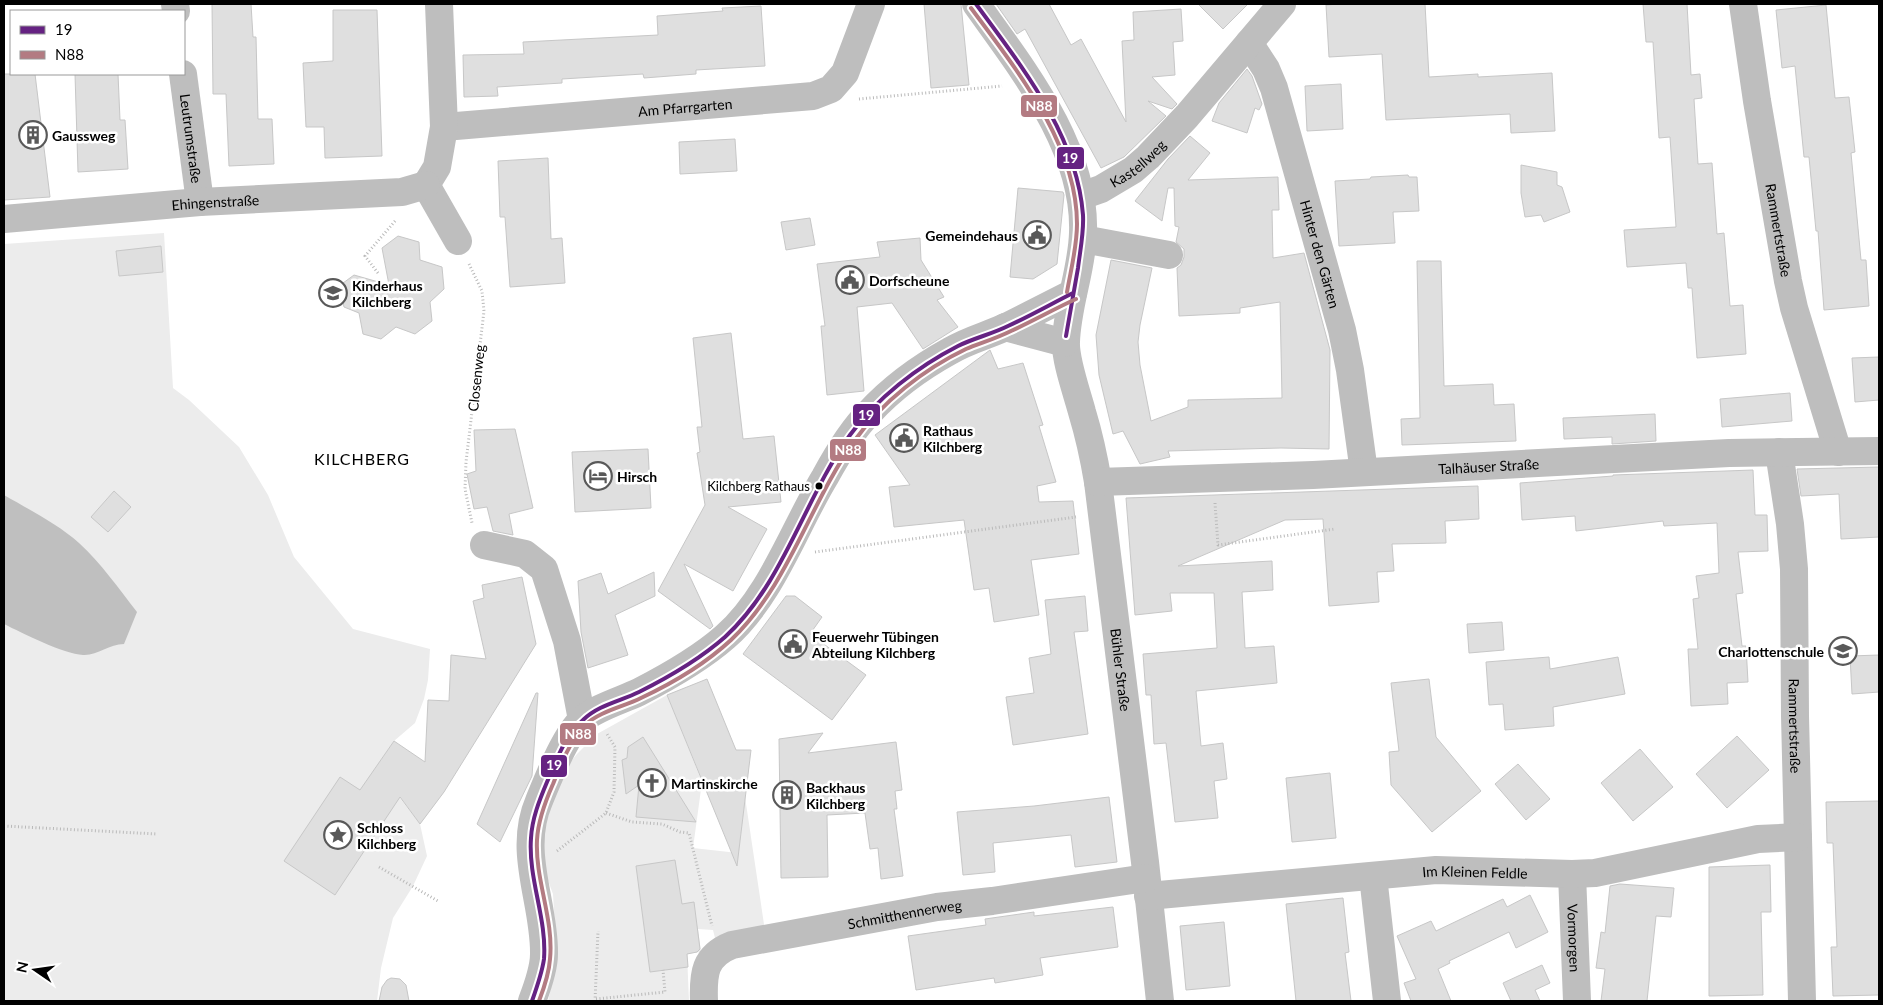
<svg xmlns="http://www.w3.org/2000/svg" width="1883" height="1005" viewBox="0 0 1883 1005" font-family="Lato,sans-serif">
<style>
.green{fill:#ececec}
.water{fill:#bfbfbf}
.building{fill:#dfdfdf;stroke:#c7c7c7}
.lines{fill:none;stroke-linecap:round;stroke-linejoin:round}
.path{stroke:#b9b9b9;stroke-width:3;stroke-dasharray:1 2.5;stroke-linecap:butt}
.minor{stroke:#bebebe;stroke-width:28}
.bus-1-casing{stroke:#fff;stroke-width:8}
.bus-2-casing{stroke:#fff;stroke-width:8}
.bus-1{stroke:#652282;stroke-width:4}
.bus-2{stroke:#b37b82;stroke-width:4}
.bus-dot{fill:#000;stroke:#fff;stroke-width:2}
.labels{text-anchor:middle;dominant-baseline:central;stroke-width:5;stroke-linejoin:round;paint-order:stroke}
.bus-label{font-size:13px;fill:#000;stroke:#fff;text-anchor:end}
.street-label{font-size:14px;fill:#000;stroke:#fff}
.poi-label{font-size:14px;font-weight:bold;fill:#000;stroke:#fff;text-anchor:start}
.quarter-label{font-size:16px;letter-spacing:1px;fill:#000;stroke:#fff}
.line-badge{stroke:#fff;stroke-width:2}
.badge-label{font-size:14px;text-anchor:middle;font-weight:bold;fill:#fff}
</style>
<rect width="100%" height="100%" fill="#fff"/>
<path class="green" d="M164,233l9,155 16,12 50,47 29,48 26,62 59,72 77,20 -2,31 -4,19 -9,24 -21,18 -18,26 44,57 7,32 -14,30 -20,32 -12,50 -4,33h-373v-757z
M667,695l35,87 -9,66 45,5 7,-56 20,134 -50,7 -2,-8 -15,-1 3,23 -14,2 2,47h-141l9,-41 -4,-66 -10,-27 -3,-28 20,-64 17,-21 20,-20z"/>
<path class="water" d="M4,495c24,14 54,29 75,48 22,20 40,46 58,69l-13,32c-15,0 -27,12 -41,11 -19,-1 -61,-22 -79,-31z"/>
<path class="building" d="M212,4h39l2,33h3l2,82h14l2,45 -45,2 -3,-72h-13z
M924,4h37l8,81 -38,3z
M996,4h53l22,41 10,-6 45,83 -4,-81 12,-1 -1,-28 48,-3 2,32 -10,1 2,33 -23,2 25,27 -5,5 -24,-8 18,15 -42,41 -23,11 -76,-139 -8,5z
M1198,4h50l-25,25z
M1339,4h86l4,73 49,-3v3l74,-4 3,58 -44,2 -1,-19 -124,6 -4,-66 -53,3 -3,-52z
M1643,4h44l4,71 9,-1 2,24 -8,1 4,65 14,-1 5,71 7,-1 6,73 13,-1 3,49 -49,4 -5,-70h-4l-2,-25 -59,4 -3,-37 52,-3 -6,-90 -11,1 -6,-96h-7z
M1826,5l9,93 14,-1 6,55 -4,1 10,107h5l3,46 -45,4 -6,-79h-2l-7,-74h-5l-9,-91 -13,2 -6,-58z
M761,6l4,60 -69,4v4l-52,4 -1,-4 -81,5v4l-65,4 1,9 -34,1 -1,-42 61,-1 -1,-12 135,-7 -1,-19 66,-5 -1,-3z
M333,10h44l5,146 -57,2 -1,-31h-18l-3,-64 30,-2z
M1247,69l5,7 10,28 -3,6 -4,-2 -8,25 -35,-12 7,-18z
M4,74h31l15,123 -46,3z
M75,74h43l2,46h5l3,49 -50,3z
M1341,84l2,45 -36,2 -2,-45z
M1190,136l20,17 -22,27 90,-3 1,33h-7l1,48 31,-5 26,97 -1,99 -48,-1 -113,3 2,6 -30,7 -17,-33 -10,3 -14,-59 -3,-40 15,-75 41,8 -12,57 -2,17 2,23 11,56 37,-14v-7l94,-2 -2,-96 -40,6v5l-61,3 -2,-48 4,-3 3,-8v-8l-8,-7 3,-15 -4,-1 -1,-38h-6l-6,33 -27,-20 33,-42z
M735,139l2,32 -57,3 -1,-32z
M548,158l3,81 11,-1 3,45 -55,4 -5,-70h-5l-2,-56z
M1521,165l36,7v13l5,2 8,25 -26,10 -3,-7 -16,2 -4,-24z
M1408,175l1,2h8l2,34 -26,1 2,31 -56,3 -4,-65 35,-2 1,-2z
M1018,188l45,4 1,3 -7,69 -24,15 -23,-2z
M810,218l5,27 -29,5 -5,-28z
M398,236l21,6 1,18 22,7 2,22 -14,13 2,19 -17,13 -19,-7 -15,12 -18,-5 -4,-21 -15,-6 -5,-21 15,-11 35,10 -7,-37z
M920,238l1,22 23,37 -7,3 21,27 -35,22 -31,-46 -35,4 7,84 -37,4 -6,-69h4l-8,-62 63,-7 -3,-15z
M161,246l2,26 -44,4 -3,-25z
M1417,261h24l3,125 49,-2 1,21 20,-1 2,37 -114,4 -1,-26 19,-1z
M731,333l12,106 31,-3 7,66 -53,5 39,22 -34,62 -49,-27 29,62 -3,3 -52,-38 47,-86 -8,-52 3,-1 -3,-25h5l-9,-89z
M990,350l8,19 25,-6 20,62 -4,1 17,56 -19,4 2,16 34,-1 6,53 -48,6 8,55 -45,7 -5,-34 -15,2 -10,-70 -70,7 -5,-40 21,-2 -35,-50z
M1879,357v43l-24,2 -3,-44z
M1790,393l2,28 -70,6 -2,-28z
M1655,414l1,27 -44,3v-7l-48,2 -1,-21z
M515,429l18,79 -24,6 4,21 -20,-4 -6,-24 -13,2 -7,-35 9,-3 -2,-41z
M648,449l3,59 -76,4 -3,-60z
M1879,467v70l-38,2 -2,-45 -38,2 -4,-27z
M1753,470l2,45h12l1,36 -30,1 5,41 -7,1 6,52h4l2,36 -21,1 1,21 -37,2 -3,-57h10l-5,-50 6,-1 -3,-22 23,-3 -2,-50 -53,3 -1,-5 -87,10 -1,-15 -53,4 -2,-37 93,-7v-1z
M1478,486l1,33 -34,2 1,22 -54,1 2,27 -17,1 2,30 -50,4 -6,-87 -38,1 -107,46 94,-5 1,29 -31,2 3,56 29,-2 3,37 -81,8 5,55 22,-3 4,36 -13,2 4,37 -43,4 -9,-79 -12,1 -3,-49h-5l-3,-41 74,-6 -3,-55h-44l2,18 -37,4 -9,-117z
M114,491l17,16 -23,25 -17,-15z
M654,572l1,24 -40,19 13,40 -40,13 -7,-36 -3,-51 23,-8 7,21z
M522,577l14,67 -92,148 -24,32 -20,-27 -65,98 -51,-34 56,-84 20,13 34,-49 31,21 3,-62 21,1 2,-46 35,4 -13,-58 11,-3 -2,-13z
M786,596h9l27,21 -12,17 56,41 -34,45 -89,-66z
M1085,596l3,35 -14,1 14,102 -75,11 -7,-48 28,-4 -5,-35 22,-4 -6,-54z
M1502,622l2,28 -35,3 -2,-29z
M1879,655v37l-27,2 -2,-38z
M1549,657l1,12 68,-12 7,37 -72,13 1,19 -49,4 -2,-26 -14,1 -3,-43z
M707,679l29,71h15l-14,116 -70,-171z
M1429,679l7,58 45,54 -49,41 -41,-47 -2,-33 10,-1 -8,-68z
M536,693h2l-6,83 -32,66 -23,-18z
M823,733l-15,20 88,-11 6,48 -7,1 2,18h-3l9,67 -22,3 -3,-31 -8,1 -5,-36 -38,2 1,62 -47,1 -2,-139z
M1737,736l32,34 -42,38 -31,-34z
M643,737l53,85 -60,-5 3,-32 -13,9 -4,-34 5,-2 1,-11z
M1640,749l33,38 -40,34 -32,-38z
M1518,764l32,35 -24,21 -31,-36z
M1330,773l6,65 -44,4 -6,-64z
M1109,797l8,65 -42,5 -4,-32 -78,8 2,29 -32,3 -6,-63 77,-6z
M1879,801v194l-46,1 -2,-49h6l-4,-104h-6l-1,-41z
M675,860l7,44 12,-2 6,47 -3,3 -10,2 1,13 -38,5 -14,-106z
M1770,865l1,47h-10l2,83 -54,1v-129z
M1620,884l54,4 -3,29 -15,-1 -9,85h-46l4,-32 -9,-1 5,-36 4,1 5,-47z
M1530,895l18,37 -32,16 -7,-16 -60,29 1,2 -12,6 13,32h-40l-7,-18 12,-4 -19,-43 34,-15 5,10 67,-32 4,8z
M1343,898l6,54 -4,1 6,48h-55l-10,-97z
M1113,907l5,40 -78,11 3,17 -48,8 -1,-5 -78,12 -8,-54 78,-11 -1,-6 49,-7v4z
M1224,922l6,64 -44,4 -6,-64z
M1542,965l8,18 -15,7 5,11h-29l-8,-18z
M391,978l9,1 6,6 3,16h-30l3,-14 5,-7z"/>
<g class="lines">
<path class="path" d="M859,99l143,-13
M469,264l13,27 2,20 -18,151 -1,27 7,34
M378,273l-13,-17 31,-36
M1215,503l3,42 117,-16
M815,552l261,-35
M606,813l26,9 30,2 18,8 9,1 23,93
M4,826l153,8
M557,851l49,-38 8,-21 1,-45 -8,-13
M379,867l59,34
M596,999l69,-7 -2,-22
M595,1001l3,-70"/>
<g class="minor">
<path d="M175,4l1,7"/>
<path id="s1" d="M976,4c47,66 110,144 107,229 -1,37 -16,72 -17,109 -1,18 11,51 16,70 7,23 12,46 16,70l47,380 15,139"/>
<path id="s2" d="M1743,4l14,97 31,180 6,27 44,144"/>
<path id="s3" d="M1249,43l17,26 8,19 68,242 8,40 14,102"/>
<path id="s4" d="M183,74l17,128"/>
<path id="s5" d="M444,127l369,-31 18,-7 14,-16 26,-69"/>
<path d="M426,185l11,-18 7,-40 -5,-123"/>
<path d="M426,185l32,56"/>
<path id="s6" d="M1081,196l20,-7 32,-19 15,-13 39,-41 95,-112"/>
<path id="s7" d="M4,219l196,-17 202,-10 24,-7"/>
<path d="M1083,239l86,16"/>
<path d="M1005,327l60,16"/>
<path id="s8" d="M1779,452l11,72 4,45 1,147 7,285"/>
<path id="s9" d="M1098,482l215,-7 416,-22 150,-2"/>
<path d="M484,545l41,9 19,15 23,72 15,79"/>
<path id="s10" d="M1572,874l5,127"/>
<path d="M1373,876l14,125"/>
<path id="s11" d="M1148,896l288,-26 136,4 23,-1 163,-34 40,-2"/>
<path d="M532,1001c5,-13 12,-32 12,-47 1,-51 -27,-102 -5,-153 9,-22 26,-66 43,-81 13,-12 40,-20 57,-28 29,-15 61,-33 86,-55 46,-40 69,-109 100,-160 12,-22 26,-46 44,-64 22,-24 52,-46 81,-62 18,-11 39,-16 58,-25 22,-11 43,-22 65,-33"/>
<path id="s12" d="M704,1001c-1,-27 0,-45 28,-56l205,-38 55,-6 154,-23"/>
</g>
<defs>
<path id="bus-1" d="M976,4c46,63 101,131 107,211 1,18 -3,36 -5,53 -4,23 -8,46 -12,68
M532,1001c5,-14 10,-28 12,-42 3,-41 -16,-80 -13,-121 1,-19 8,-37 16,-56 9,-21 18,-47 36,-62 15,-15 38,-19 56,-28 30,-15 61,-33 86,-55 59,-54 79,-138 125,-202 27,-37 67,-68 108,-89 16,-8 34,-12 50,-20 22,-10 43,-22 65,-33"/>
<path id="bus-2" d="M971,8c45,61 106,136 106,216 0,23 -6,45 -10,68
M539,1001c5,-13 10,-27 11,-42 4,-40 -15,-79 -13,-119 1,-20 8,-38 16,-56 8,-20 17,-43 32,-59 15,-14 38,-18 56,-27 32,-15 64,-34 90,-58 58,-55 78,-136 124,-200 27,-38 69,-71 111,-91 15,-6 31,-11 45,-18 22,-10 43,-22 65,-32"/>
</defs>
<use href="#bus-1" class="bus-1-casing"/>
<use href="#bus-2" class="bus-2-casing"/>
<use href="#bus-1" class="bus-1"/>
<use href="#bus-2" class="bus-2"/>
</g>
<defs>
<symbol id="building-ring" viewBox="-11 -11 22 22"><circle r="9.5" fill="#fff" stroke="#595959" stroke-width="1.5"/><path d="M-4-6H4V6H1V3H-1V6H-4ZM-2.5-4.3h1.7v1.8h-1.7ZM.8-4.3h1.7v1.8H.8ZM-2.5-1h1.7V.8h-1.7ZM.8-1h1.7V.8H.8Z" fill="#595959"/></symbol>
<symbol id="civic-ring" viewBox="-11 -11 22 22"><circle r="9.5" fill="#fff" stroke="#595959" stroke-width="1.5"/><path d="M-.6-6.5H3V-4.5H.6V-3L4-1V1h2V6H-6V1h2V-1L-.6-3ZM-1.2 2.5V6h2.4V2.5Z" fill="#595959"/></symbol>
<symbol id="school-ring" viewBox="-11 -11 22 22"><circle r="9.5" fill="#fff" stroke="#595959" stroke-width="1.5"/><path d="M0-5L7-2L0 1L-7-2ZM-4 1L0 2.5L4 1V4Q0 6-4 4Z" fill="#595959"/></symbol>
<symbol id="hotel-ring" viewBox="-11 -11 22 22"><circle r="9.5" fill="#fff" stroke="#595959" stroke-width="1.5"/><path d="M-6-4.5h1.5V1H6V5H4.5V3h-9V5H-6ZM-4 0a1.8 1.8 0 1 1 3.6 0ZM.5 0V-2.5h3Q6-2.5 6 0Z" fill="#595959"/></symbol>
<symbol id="church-ring" viewBox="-11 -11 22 22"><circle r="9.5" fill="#fff" stroke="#595959" stroke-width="1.5"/><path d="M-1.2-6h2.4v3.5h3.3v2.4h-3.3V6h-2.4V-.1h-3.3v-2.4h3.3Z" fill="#595959"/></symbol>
<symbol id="sight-ring" viewBox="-11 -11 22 22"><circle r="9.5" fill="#fff" stroke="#595959" stroke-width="1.5"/><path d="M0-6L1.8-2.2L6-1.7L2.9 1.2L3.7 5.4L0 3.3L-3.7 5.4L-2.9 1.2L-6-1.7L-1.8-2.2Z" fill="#595959"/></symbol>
</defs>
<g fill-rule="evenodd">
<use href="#building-ring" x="17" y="119" width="32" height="32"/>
<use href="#civic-ring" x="1021" y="219" width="32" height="32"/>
<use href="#civic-ring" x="834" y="264" width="32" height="32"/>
<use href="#school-ring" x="317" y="277" width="32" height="32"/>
<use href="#civic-ring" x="888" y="422" width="32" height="32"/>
<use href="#hotel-ring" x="582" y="460" width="32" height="32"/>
<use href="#civic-ring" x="777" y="628" width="32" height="32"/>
<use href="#school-ring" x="1827" y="635" width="32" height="32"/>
<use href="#church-ring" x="636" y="767" width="32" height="32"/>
<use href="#building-ring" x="771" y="779" width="32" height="32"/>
<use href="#sight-ring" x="322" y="819" width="32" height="32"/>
</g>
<circle class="bus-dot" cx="819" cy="486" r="4.5"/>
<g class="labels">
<g class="bus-label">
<text x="810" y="486">Kilchberg Rathaus</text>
</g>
<g class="street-label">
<text stroke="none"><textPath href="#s5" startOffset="242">Am Pfarrgarten</textPath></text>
<text stroke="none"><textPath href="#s4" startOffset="65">Leutrumstraße</textPath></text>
<text stroke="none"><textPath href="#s6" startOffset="66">Kastellweg</textPath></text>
<text stroke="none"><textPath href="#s7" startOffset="212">Ehingenstraße</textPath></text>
<text stroke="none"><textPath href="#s2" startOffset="229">Rammertstraße</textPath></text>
<text stroke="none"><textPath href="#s3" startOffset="224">Hinter den Gärten</textPath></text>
<text transform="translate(476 378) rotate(-84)">Closenweg</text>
<text stroke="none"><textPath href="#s9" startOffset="391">Talhäuser Straße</textPath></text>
<text stroke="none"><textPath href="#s1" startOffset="701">Bühler Straße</textPath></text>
<text stroke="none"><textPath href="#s8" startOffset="275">Rammertstraße</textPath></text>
<text stroke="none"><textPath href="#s11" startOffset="328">Im Kleinen Feldle</textPath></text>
<text stroke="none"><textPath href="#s12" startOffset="244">Schmitthennerweg</textPath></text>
<text stroke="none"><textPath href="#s10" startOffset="64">Vormorgen</textPath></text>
</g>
<g class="poi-label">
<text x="52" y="135">Gaussweg</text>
<text x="1018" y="235" text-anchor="end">Gemeindehaus</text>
<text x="869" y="280">Dorfscheune</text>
<text x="352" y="285">Kinderhaus<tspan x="352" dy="16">Kilchberg</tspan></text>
<text x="923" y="430">Rathaus<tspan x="923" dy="16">Kilchberg</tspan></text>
<text x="617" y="476">Hirsch</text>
<text x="812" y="636">Feuerwehr Tübingen<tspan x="812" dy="16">Abteilung Kilchberg</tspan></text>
<text x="1824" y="651" text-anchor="end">Charlottenschule</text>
<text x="671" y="783">Martinskirche</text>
<text x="806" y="787">Backhaus<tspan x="806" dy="16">Kilchberg</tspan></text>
<text x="357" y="827">Schloss<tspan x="357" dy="16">Kilchberg</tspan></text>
</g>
<g class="quarter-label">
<text x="362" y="458">KILCHBERG</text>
</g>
</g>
<g class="line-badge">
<rect x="1020" y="94" width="38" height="24" rx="5" fill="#b37b82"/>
<rect x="1056" y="146" width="29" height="24" rx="5" fill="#652282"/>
<rect x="852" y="403" width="29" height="24" rx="5" fill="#652282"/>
<rect x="829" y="438" width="38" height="24" rx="5" fill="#b37b82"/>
<rect x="559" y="722" width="38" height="24" rx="5" fill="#b37b82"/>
<rect x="540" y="754" width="28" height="24" rx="5" fill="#652282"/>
</g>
<g class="badge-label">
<text x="1039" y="111">N88</text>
<text x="1070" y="163">19</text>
<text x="866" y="420">19</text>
<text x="848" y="455">N88</text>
<text x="578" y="739">N88</text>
<text x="554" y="770">19</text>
</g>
<rect width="1883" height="1005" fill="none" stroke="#000000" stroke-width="10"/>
<rect x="10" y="10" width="175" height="65" fill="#ffffff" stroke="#999999"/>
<rect x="20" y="26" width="25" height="8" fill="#652282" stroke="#999999"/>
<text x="55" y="35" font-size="15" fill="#000000">19</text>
<rect x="20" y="51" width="25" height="8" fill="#b37b82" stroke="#999999"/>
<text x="55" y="60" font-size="15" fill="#000000">N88</text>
<g transform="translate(35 970) rotate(283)" stroke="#ffffff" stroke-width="4" paint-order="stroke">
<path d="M0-4L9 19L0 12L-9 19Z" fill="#000000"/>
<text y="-8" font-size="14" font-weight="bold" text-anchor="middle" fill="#000000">N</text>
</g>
</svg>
